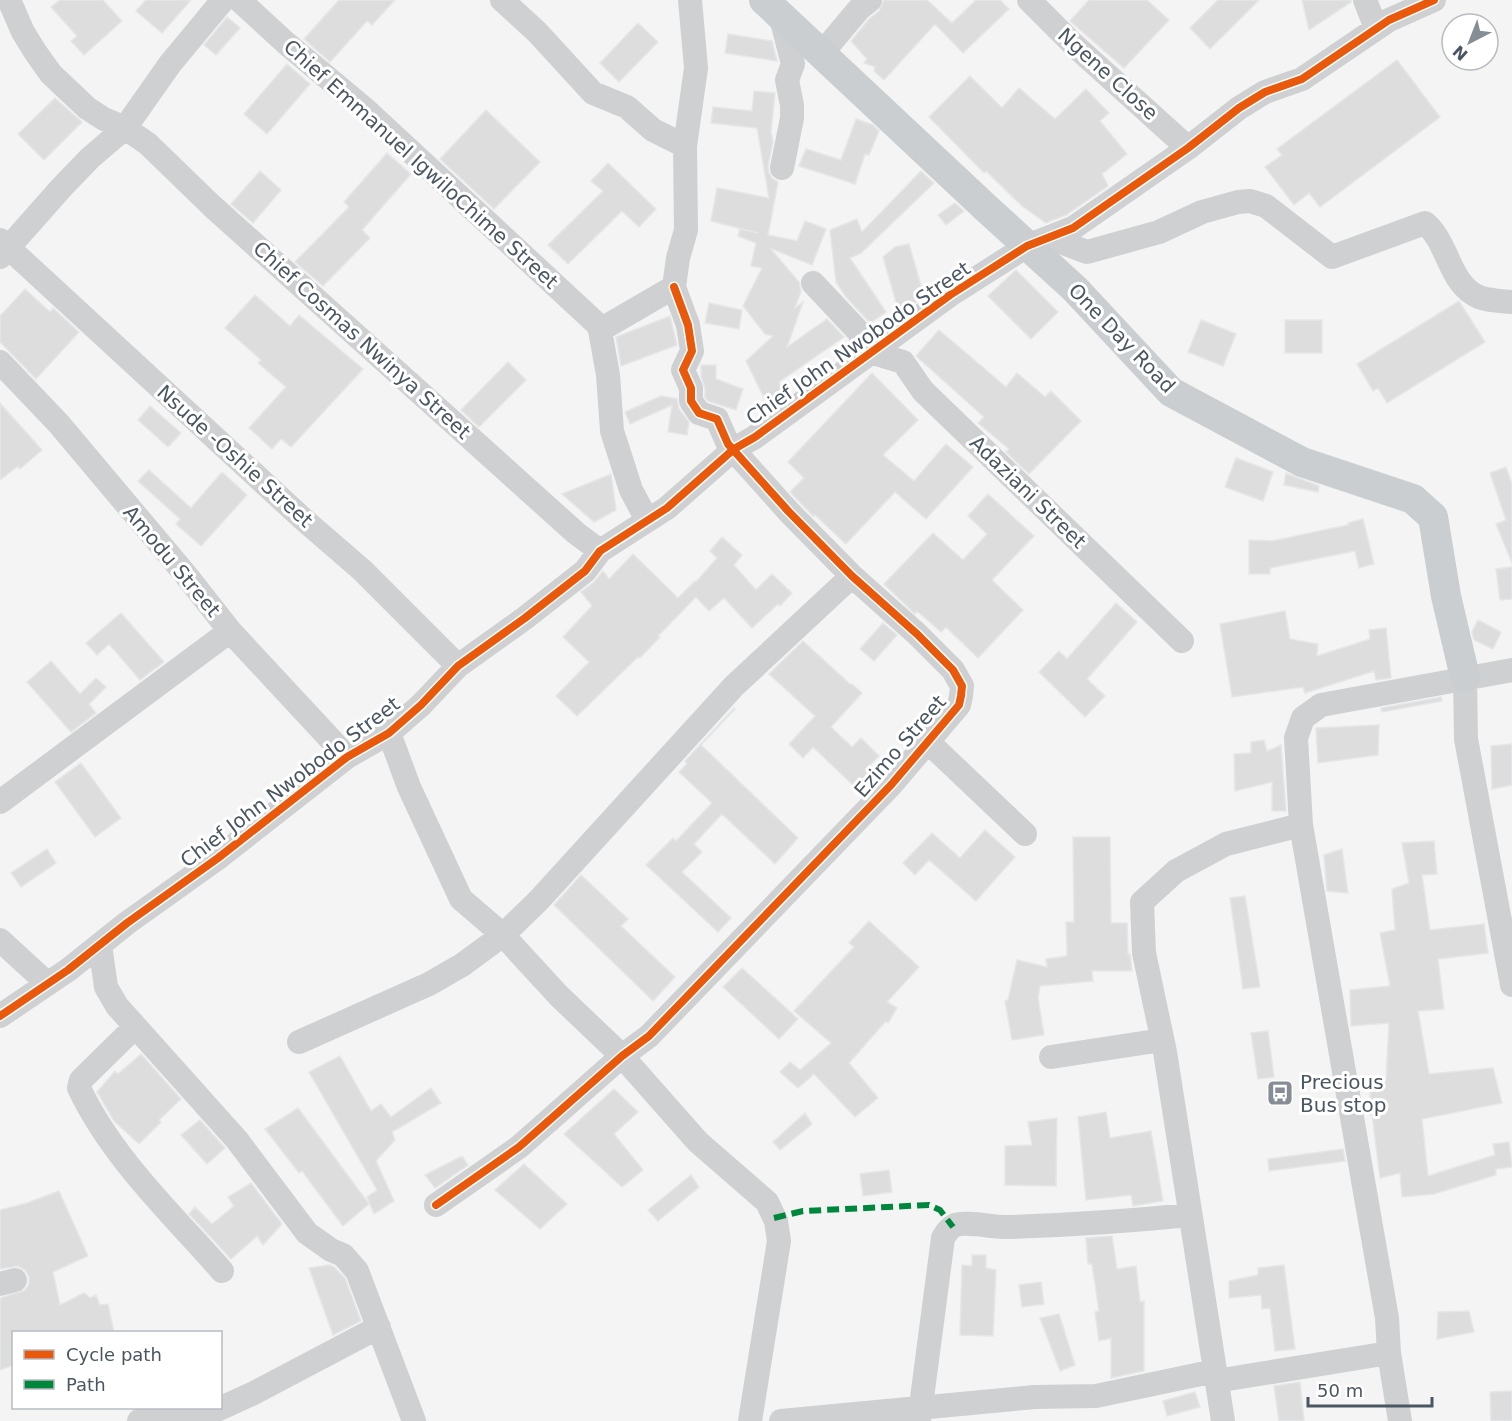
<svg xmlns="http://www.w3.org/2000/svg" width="1512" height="1421" viewBox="0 0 1512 1421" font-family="'DejaVu Sans',sans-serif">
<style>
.building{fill:#ddddde;stroke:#e5e6e7;stroke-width:1.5}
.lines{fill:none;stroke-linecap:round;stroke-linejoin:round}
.minor{stroke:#ced0d2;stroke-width:24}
.major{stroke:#caced1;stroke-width:30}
.quiet{stroke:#00873e;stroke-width:6;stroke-dasharray:12 6;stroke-linecap:butt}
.cycleway-casing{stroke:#fff;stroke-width:11}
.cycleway{stroke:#e8590c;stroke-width:8}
.labels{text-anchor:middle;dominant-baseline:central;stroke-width:6;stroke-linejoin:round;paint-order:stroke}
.street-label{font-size:20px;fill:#4a5661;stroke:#fff}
.poi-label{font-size:20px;fill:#4a5661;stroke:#fff;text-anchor:start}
</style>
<rect width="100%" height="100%" fill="#f4f4f4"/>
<path class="building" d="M60,0h43l19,21 -38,34 -13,-14 6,-5 -26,-29z
M146,0h45l-29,33 -26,-22z
M339,0h56l-23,25 -5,-4 -37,41 -26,-23z
M884,0h43l25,23 24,-23h24l9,9 -46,44 -28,-29 -51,56 -10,-9 1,-4 -11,-4 3,-4 -16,-18 18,-22 10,-8z
M1089,0h58l22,20 -45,48 -54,-47z
M1218,0h41l-49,49 -20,-21z
M1302,0h49v2l-42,28z
M227,17l13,11 -24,27 -12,-10z
M638,23l20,19 -39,40 -19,-19z
M728,34l44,7 5,20 -52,-8z
M1397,60l43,57 -120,90 -11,-14 -15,12 -29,-38 17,-12 -5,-6z
M287,64l23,20 -43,50 -23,-20z
M970,76l32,32 17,-20 36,31 31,-30 23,24 -9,8 27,33 -25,20 6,12 -42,29 -20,8 -24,-17 -36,-35 -2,2 -55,-56z
M754,91l21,2 -4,39 2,10 -5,24 1,7 3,5 6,4 -10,53 29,6 8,-20 21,8 -14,36 -42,-17 29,34 2,9 -6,17 8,-6 -16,45 40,-28 17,18 -65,45 7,15 -17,11 -23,-47 27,-25 -8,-2 -22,-28 19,-38 -11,-2 5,-23 -18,-7 2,-7 18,4 -47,-12 6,-33 52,10 -12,-70 -46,-5 2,-16 39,4z
M55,98l27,24 -38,38 -26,-26z
M486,110l54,52 -46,47 -54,-50z
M856,119l17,6 6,6 -10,24 -4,-1 -10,30 -56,-18 7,-17 35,11z
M387,153l24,21 -49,56 8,8 -47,48 -28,-24 54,-55 -5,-5z
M608,163l48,46 -17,18 -17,-16 -54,53 -20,-19 55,-54 -12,-10z
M260,171l21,19 -28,33 -22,-19z
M921,171l13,12 -73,70 -11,5 36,54 -16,11 -24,-26 -10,-15 -6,-52 27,-11 5,13z
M955,203l9,8 -18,14 -8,-10z
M909,244l15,52 -13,10 -13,3 -15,-52 12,-10z
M1016,270l42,42 -27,27 -43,-43z
M25,289l25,23 3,-4 26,24 -43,47 -36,-37v-26z
M255,295l35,31 9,-11 64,54 -72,78 -10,-8 -9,10 -23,-21 37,-41 -28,-24 3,-3 -36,-32z
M1459,301l26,41 -98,61 -9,-15 -5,3 -16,-27z
M709,303l33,7 -3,19 -34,-6z
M670,316l7,29 -56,21 -5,-29z
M1201,320l35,14 -13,32 -35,-14z
M1285,320h37v33h-37z
M939,330l67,57 11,-14 28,24 6,-6 30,30 -52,53 -23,-22 3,-3 -31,-26 6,-6 -68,-61z
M508,362l18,18 -47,47 -18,-17z
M701,365h15v14l27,10 -7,21 -28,-9 -3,-4v-9l-4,-12z
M872,373l46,47 -35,35 31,26 32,-37 27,23 -47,52 -31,-27 -49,52 -31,-29 -2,1 -23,-24 14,-14 -16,-16z
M661,396l16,3 2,10 10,13 -2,13 -19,-3 4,-27 -42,19 -5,-12z
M0,403l42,47 -22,19 -2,-3 -18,14z
M150,406l31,27 -13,14 -30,-27z
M1236,458l37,14 -10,29 -38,-14z
M1506,467l6,17v79l-16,-39 10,-4 -16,-47z
M149,470l42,38 31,-36 25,23 -46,51 -25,-22 4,-5 -42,-38z
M1286,473l33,13 -1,6 -34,-7z
M611,474l5,36 -22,12 -32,-28z
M988,494l46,42 -42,44 31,30 -45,48 -32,-31 -5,5 -24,-21 -2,3 -31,-30 49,-51 30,27 24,-26 -19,-18z
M1363,519l11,45 -15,4 -4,-17 -85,17v6h-21v-34l23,1 76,-16v-2z
M722,537l20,18 -8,10 22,25 16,-16 20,19 -12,13 -2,-2 -26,24 -28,-30 -15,13 -13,-14 -38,39 2,1 -20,21 -2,-1 -61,59 -21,-20 33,-34 -26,-25 29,-31 -11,-14 13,-10 9,-11 6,8 24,-25 45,44 17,-17 1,1 21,-24 -7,-7z
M1512,567v32l-12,1 -4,-31z
M1116,603l21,19 -50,57 18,17 -20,21 -46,-45 20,-21 8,8z
M1285,611l5,28 28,5 -1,12 53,-17 -1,-9 17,-2 5,50 -15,2 -2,-9 -69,22 -2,-6 -71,10 -12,-73z
M121,613l43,49 -24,18 -31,-36 -12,11 -11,-12z
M1478,620l23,12 -8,17 -19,-9 -2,-8z
M883,623l14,12 -23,26 -14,-12z
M803,641l48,44 1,-1 10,9 -31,34 21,20 9,-9 18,18 -9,9 4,3 -18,20 -43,-41 -10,11 -14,-14 26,-28 -46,-42z
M51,661l29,33 16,-16 10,9 -17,17 7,9 -25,19 -44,-50z
M1441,697l1,4 -60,11 -1,-4z
M734,708l1,1 -34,36 97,93 -23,26 -53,-50 -28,30 8,8 -20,20 49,46 -13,14 -72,-67 27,-27 3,3 36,-38 -33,-31 8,-8 -2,-3z
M1379,725l-1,30 -60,8 -2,-35z
M1264,740l3,11 14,-6 5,66h-14v-29l-37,9 -1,-37 17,-1v-11z
M1512,744v41l-20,4 -1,-43z
M81,763l40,55 -26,19 -40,-55z
M985,830l30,27 -39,44 -47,-41 -14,15 -12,-12 29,-30 28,25z
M1073,837h37l1,86h16l1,31h2l2,17h-40l1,10 -53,5 -2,12 6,37 -32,5 -7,-39 3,-1 9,-40 30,7 -1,-8 21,-3 -1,-34h8z
M1434,841l3,33 -15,1 8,55 54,-6 4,29 -50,6 6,50 -26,2 11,63 64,-6 9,35 -80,16 6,57 67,-21 -2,-11 16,-2 3,25 -16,2v6l-62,19 -32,3 -2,-24 -20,5 -8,-64 -2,1v-33l16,-1 3,-58 -38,3 -1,-36 40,-4 -10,-53 15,-3 -3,-41 17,-6 -7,-40z
M47,849l9,14 -35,24 -10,-14z
M1342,849l6,44 -21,-2 -3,-36z
M581,875l47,44 -7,7 54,51 -22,24 -99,-96z
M1245,896l15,91 -17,2 -13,-91z
M869,921l50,46 -32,35 10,6 -9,15 -2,-2 -37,42 29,35 -23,19 -41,-43 -16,14 -18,-16 10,-10 10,8 31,-27 -37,-32 60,-64 -5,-4z
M742,968l56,51 -19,20 -56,-52z
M1268,1031l6,46 -16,2 -7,-46z
M141,1054l40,45 -22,21 2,2 -22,22 -25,-23 -17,-29 18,-21 3,3z
M340,1056l31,55 10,-7 10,13 40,-29 10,15 -49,29 3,8 -19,21 18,40 -20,13 -7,-17 10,-7 -68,-118z
M614,1089l24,23 -24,22 29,36 -21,17 -58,-53z
M298,1108l71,96 -26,22 -41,-55 -3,2 -34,-44z
M1106,1112l4,26 41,-7 12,70 -30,5 -2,-11 -45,5 -8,-83z
M805,1113l7,11 -32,26 -7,-8z
M1057,1118l-1,68 -51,-1v-39l27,-1 -4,-23z
M200,1120l25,28 -18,16 -26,-29z
M1343,1149l2,12 -76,10 -1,-12z
M462,1156l6,9 -33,23 -10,-13z
M524,1164l43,40 -27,25 -45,-39z
M889,1170l3,22 -29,4 -3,-22z
M691,1175l8,12 -41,34 -10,-11z
M251,1183l31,41 -19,21 -6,-9 -26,23 -42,-45 6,-7 17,17 22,-18 -6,-9z
M59,1191l29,65 -35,16 7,33 24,-12 6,5 6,-3 4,10 8,-1 6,28h-100v33l-14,5v-72l25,-8 4,-6v-7l-4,-7 -7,-4 -18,3v-59l27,-7z
M1112,1236l5,33 19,-3 4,36 4,-1v70l-33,7v-40l-12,3 -4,-29 4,-1 -7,-47h-4l-2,-26z
M972,1255h14v13l10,2 -3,66 -33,-1 2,-70 10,1z
M329,1265l5,2 11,11 16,43 -28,14 -24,-67z
M1284,1265l11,84 -20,2 -5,-43 -8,1 -1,-14 -32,3v-17l29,-6v-7z
M1041,1282l3,22 -22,3 -3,-22z
M1469,1311l5,21 -37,7 1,-27z
M1059,1314l16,51 -15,6 -20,-53z
M1300,1382l4,39h-25l-5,-35z
M1512,1391v30h-21l-1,-29z
M1195,1392l5,15 -33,9 -4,-15z"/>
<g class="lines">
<path class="minor" d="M9,0l14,32 13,21 15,21 36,34 17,11 21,9 23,16 64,62 364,327 24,18
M239,0l48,44 79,66 231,214 3,6 8,45 4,56 19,59 16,30
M502,0l35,32 56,61 34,14 26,23 32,16
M1029,0l45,45 114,103
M1365,0l11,28
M780,14l13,50 -6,16 5,25v13l-10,50
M822,53l37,-44 11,-9
M1050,238l37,14 72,-20 43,-20 36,-10 12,-1 16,5 66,51 93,-34c24,20 24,62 54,74 10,4 23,4 33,5
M0,240l303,279 59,51 96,96
M0,257l62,-70 28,-29 35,-30 45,-64 53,-64
M813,283l45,48 12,21 33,10 20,29 259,250
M600,330l74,-43 4,-29 8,-28 -1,-84 11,-78 -6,-68
M0,362l59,62 127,151 44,56 117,126
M1465,677l1,62 46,246
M389,733l20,54 52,112 42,36 56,61 63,60 76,86 69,60 9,19 3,20 -29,180
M928,742l97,92
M0,802l230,-171
M0,940l48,44
M100,945l6,42 11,19 120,134 70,93 24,17 12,5 14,16 57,150
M0,1016l68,-46 59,-47 91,-65 129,-101 42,-24 32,-28 37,-39 67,-48 60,-47 15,-20 67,-43 67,-59 21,-12 195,-142 77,-49 46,-18 115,-80 51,-40 26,-16 37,-13 87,-59 45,-20
M135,1027l-54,53 -2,8c33,70 93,126 143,183
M299,1042l130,-58 33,-19 41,-30 36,-35 195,-214 118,-110
M1051,1057l111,-17
M436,1205l83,-58 103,-91 27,-20 242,-251 68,-80 2,-9 1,-10 -9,-16 -36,-36 -65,-58 -63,-64 -61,-68 -11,-25 -18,-6 -8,-12v-13l-8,-18 9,-19 -4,-26 -14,-38
M0,1284l15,-4
M1216,1381l173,-28
M139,1421l71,-8 42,-19 127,-67
M781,1421l254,-24 61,-1 119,-25
M919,1421l24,-183c3,-5 6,-10 12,-13 13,-4 40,3 55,2 60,-2 120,-6 180,-12
M1223,1421l-58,-369 -21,-99 -2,-51 34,-31 50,-27 75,-19
M1400,1421l-11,-68 -2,-35 -86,-493 -5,-87 7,-20 18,-13 191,-35"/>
<path class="major" d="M764,0l222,208 89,81 96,103 131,70 111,37 20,18 13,79 19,81"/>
<path class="quiet" d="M774,1218l29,-7 126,-6 11,5 13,17"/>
<defs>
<path id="cycleway" d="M0,1016l68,-46 59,-47 91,-65 129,-101 42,-24 32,-28 37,-39 67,-48 60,-47 15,-20 67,-43 67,-59 21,-12 195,-142 77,-49 46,-18 115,-80 51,-40 26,-16 37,-13 87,-59 45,-20
M436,1205l83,-58 103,-91 27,-20 242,-251 68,-80 2,-9 1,-10 -9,-16 -36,-36 -65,-58 -63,-64 -61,-68 -11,-25 -18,-6 -8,-12v-13l-8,-18 9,-19 -4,-26 -14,-38"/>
</defs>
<use href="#cycleway" class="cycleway-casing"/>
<use href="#cycleway" class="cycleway"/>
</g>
<defs>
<symbol id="bus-square" viewBox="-11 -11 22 22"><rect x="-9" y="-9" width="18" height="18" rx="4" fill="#868d94" stroke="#fff"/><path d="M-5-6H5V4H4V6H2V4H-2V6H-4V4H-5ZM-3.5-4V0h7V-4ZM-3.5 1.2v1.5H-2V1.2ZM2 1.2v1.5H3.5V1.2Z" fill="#fff"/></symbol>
</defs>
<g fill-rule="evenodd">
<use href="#bus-square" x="1265" y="1078" width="30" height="30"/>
</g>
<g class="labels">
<g class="street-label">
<text transform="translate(1108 74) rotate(42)">Ngene Close</text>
<text transform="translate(421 164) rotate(42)">Chief Emmanuel IgwiloChime Street</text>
<text transform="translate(1122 338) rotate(46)">One Day Road</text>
<text transform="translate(362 340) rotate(42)">Chief Cosmas Nwinya Street</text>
<text transform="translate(858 343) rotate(-35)">Chief John Nwobodo Street</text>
<text transform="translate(235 456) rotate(42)">Nsude -Oshie Street</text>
<text transform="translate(1028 492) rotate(44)">Adaziani Street</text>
<text transform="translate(172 561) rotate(50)">Amodu Street</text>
<text transform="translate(900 746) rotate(-49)">Ezimo Street</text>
<text transform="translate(290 782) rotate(-37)">Chief John Nwobodo Street</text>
</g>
<g class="poi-label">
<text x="1300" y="1082">Precious<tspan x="1300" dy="23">Bus stop</tspan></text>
</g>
</g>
<rect x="12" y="1331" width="210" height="78" fill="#ffffff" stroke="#b7bbc0" stroke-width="1.5"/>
<rect x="24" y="1350" width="30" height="9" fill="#e8590c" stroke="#b7bbc0" stroke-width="1.5"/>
<text x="66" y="1361" font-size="18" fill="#4a5661">Cycle path</text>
<rect x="24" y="1380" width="30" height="9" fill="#00873e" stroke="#b7bbc0" stroke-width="1.5"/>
<text x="66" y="1391" font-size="18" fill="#4a5661">Path</text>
<g transform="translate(1470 42) rotate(222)"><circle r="28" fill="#ffffff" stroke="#b7bbc0" stroke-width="1.5"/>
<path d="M0-4.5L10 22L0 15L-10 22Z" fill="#868d94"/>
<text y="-9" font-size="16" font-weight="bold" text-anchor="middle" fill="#4a5661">N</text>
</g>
<path d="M1308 1397v9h124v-9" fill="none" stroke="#4a5661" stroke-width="3"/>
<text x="1317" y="1397" font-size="18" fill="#4a5661" stroke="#ffffff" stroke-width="4.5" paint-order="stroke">50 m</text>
</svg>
